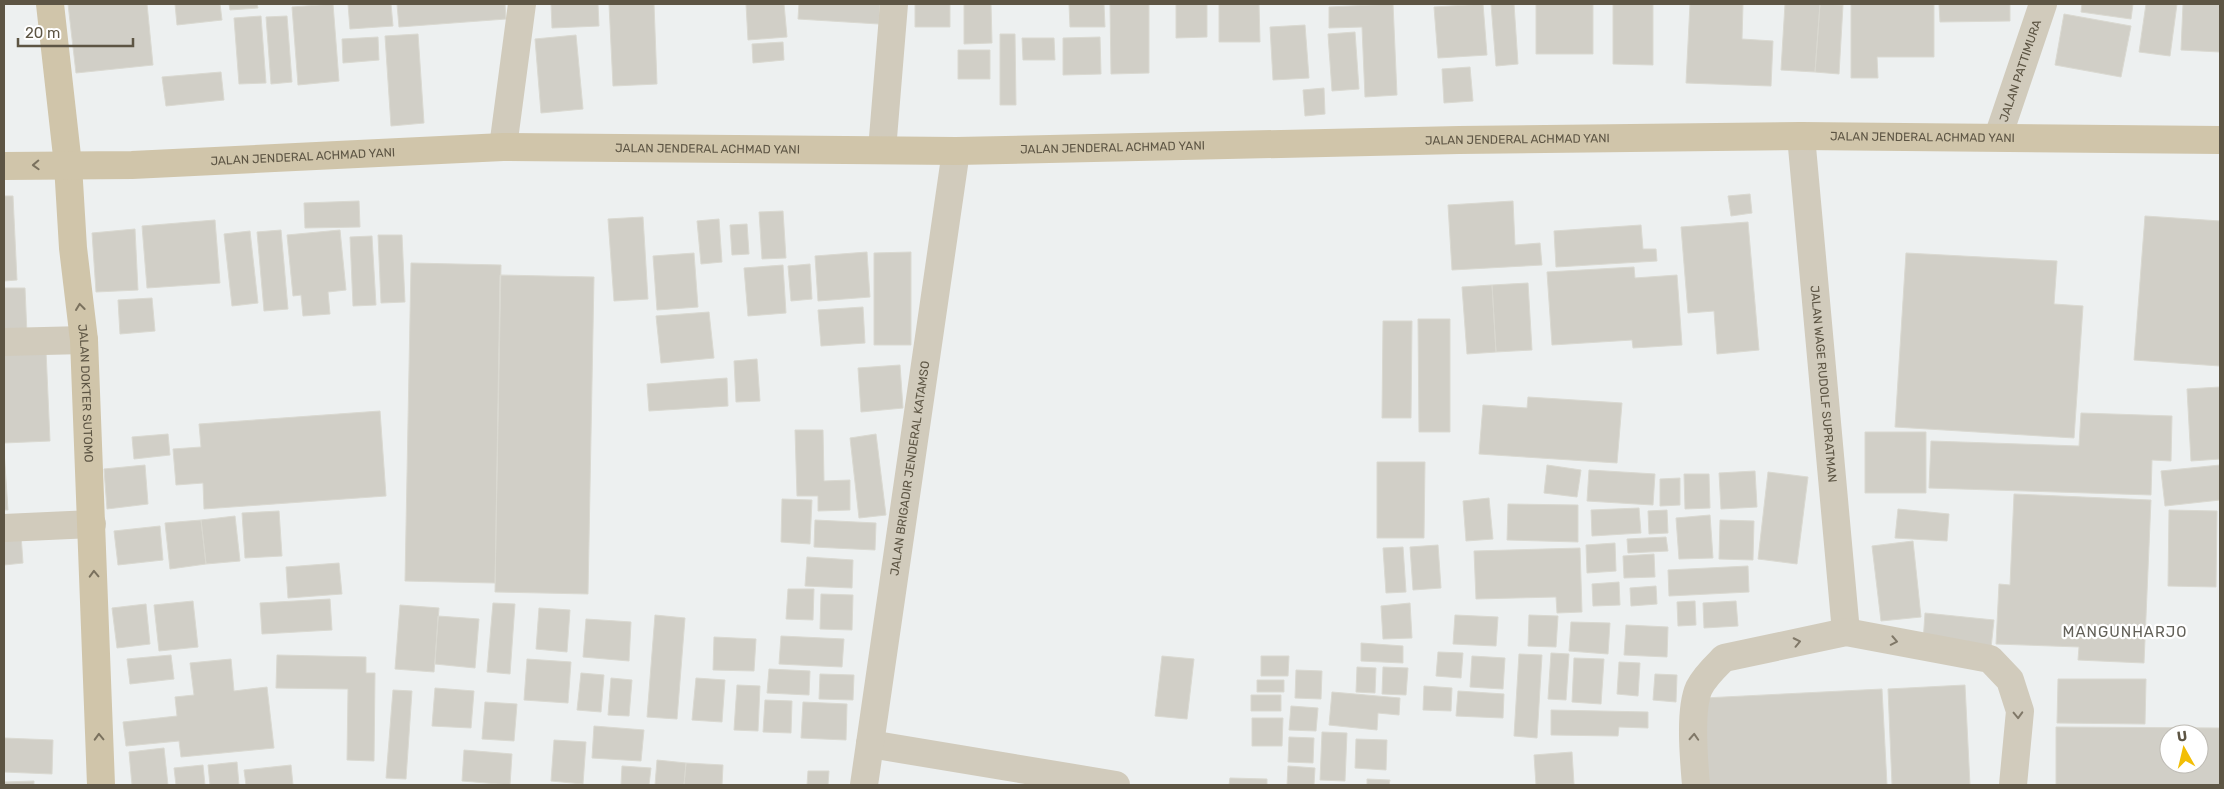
<svg xmlns="http://www.w3.org/2000/svg" width="2224" height="789" viewBox="0 0 2224 789" font-family="Rubik,sans-serif">
<style>
.building{fill:#d1cfc7;stroke:#dad9d1;fill-rule:evenodd}
.lines{fill:none;stroke-linecap:round;stroke-linejoin:round}
.minor{stroke:#d1cbbc;stroke-width:28}
.major{stroke:#d0c5aa;stroke-width:28}
.oneway{stroke:#7a715e}
.oneway2{stroke:#807868}
.labels{text-anchor:middle;dominant-baseline:central;stroke-width:4.5;stroke-linejoin:round;paint-order:stroke}
.street-label{font-size:12px;fill:#5d5544;stroke:#fff}
.quarter-label{font-size:15px;letter-spacing:1px;fill:#636159;stroke:#fff}
</style>
<rect width="100%" height="100%" fill="#edf0f0"/>
<path class="building" d="M68,4h79l6,61 -77,8z
M175,4h45l2,16 -45,5z
M229,4h28l1,4 -28,2z
M333,4l6,77 -41,4 -6,-78z
M348,4h43l2,22 -43,3z
M397,4h108l1,15 -107,8z
M551,4h47l1,22 -47,2z
M609,4h45l3,80 -44,2z
M746,4h38l3,33 -39,3z
M799,4h81l-1,20 -81,-5z
M915,4h35v23h-35z
M964,4h27l1,39 -28,1z
M1069,4h35l1,23h-35z
M1110,4h39v69l-38,1z
M1176,4h31v33l-31,1z
M1219,4h40l1,38h-41z
M1393,4l4,91 -32,2 -3,-70 -33,1v-21z
M1483,4l4,51 -49,3 -4,-51z
M1491,4h23l4,60 -22,2z
M1536,4h57v50h-57z
M1613,4h40v61l-40,-1z
M1690,4h53l-1,35 31,2 -2,45 -85,-3z
M1785,4h35l-5,68 -34,-2z
M1820,4l23,1 -4,69 -24,-2z
M1851,4h83v53h-57l1,21h-27z
M1939,4h71v17l-70,1z
M2082,4h51l-2,15 -50,-7z
M2146,4h31l-7,52 -31,-4z
M2183,4h37v48l-39,-2z
M2064,14l67,12 -10,51 -66,-12z
M261,16l5,67 -27,1 -5,-66z
M287,16l5,66 -21,2 -5,-67z
M1305,25l4,53 -36,2 -3,-53z
M1355,32l4,57 -27,2 -4,-57z
M418,34l6,89 -33,3 -6,-90z
M1000,34h15l1,71h-16z
M576,35l7,74 -42,4 -6,-74z
M378,37l1,23 -36,3 -1,-24z
M1100,37l1,37 -38,1v-37z
M1022,38h32l1,22h-32z
M783,42l1,18 -31,3 -1,-19z
M958,50h32v29h-32z
M1470,67l3,34 -29,2 -2,-34z
M221,72l3,28 -58,6 -4,-29z
M1324,88l1,26 -20,2 -2,-26z
M1750,194l2,19 -21,3 -3,-20z
M4,196h9l4,84 -13,1z
M359,201l1,26 -55,1 -1,-25z
M1513,201l2,44 25,-2 2,22 -90,5 -4,-65z
M783,211l3,47 -24,1 -3,-47z
M2145,216l75,5v145l-86,-6z
M643,217l5,82 -34,2 -6,-82z
M719,219l3,43 -21,2 -4,-43z
M215,220l5,63 -73,5 -5,-62z
M1748,222l11,128 -42,4 -3,-43 -26,2 -7,-86z
M747,224l2,30 -17,1 -2,-30z
M1641,225l2,24h13l1,12 -101,6 -2,-36z
M135,229l3,61 -42,2 -4,-59z
M281,230l7,79 -24,2 -7,-79z
M340,230l6,60 -18,2 2,22 -27,2 -2,-21 -8,1 -6,-61z
M250,231l8,72 -26,3 -8,-72z
M378,235h24l3,67 -24,1z
M372,236l4,69 -23,1 -3,-69z
M867,252l3,45 -52,4 -3,-45z
M911,252v93h-37v-92z
M694,253l4,54 -41,3 -4,-54z
M1906,253l151,8 -3,43 29,2 -9,132 -179,-11z
M411,263l90,2 -6,318 -90,-2z
M810,264l2,35 -21,2 -3,-35z
M783,265l3,48 -38,3 -4,-48z
M1634,267l1,11 42,-3 5,70 -49,3 -1,-8 -80,5 -5,-73z
M500,275l94,2 -6,317 -93,-2z
M1528,283l4,67 -36,2 -4,-67z
M1492,285l4,67 -29,2 -5,-67z
M4,288h21l2,47 -23,1z
M152,298l3,33 -35,3 -2,-34z
M863,307l2,36 -44,3 -3,-36z
M709,312l5,46 -53,5 -5,-47z
M1418,319h32v113h-31z
M1383,321h29l-1,97h-29z
M46,351l4,90 -46,2v-90z
M757,359l3,42 -24,1 -2,-41z
M900,365l3,43 -42,4 -3,-44z
M727,378l1,28 -79,5 -2,-27z
M2220,387v72l-29,2 -4,-72z
M1528,397l94,6 -5,60 -138,-9 4,-49 44,3z
M380,411l6,85 -182,13 -1,-26 -27,2 -3,-36 28,-2 -2,-23z
M2081,413l91,3 -1,45 -19,-1 -1,35 -222,-7 2,-47 148,5z
M795,430h28l1,51 26,-1v30l-32,1v-15h-21z
M1865,432h61v61h-61z
M168,434l2,21 -36,4 -2,-22z
M876,434l10,81 -27,3 -9,-80z
M4,450l4,60h-4z
M1377,462h48l-1,76h-47z
M145,465l3,39 -41,5 -3,-40z
M1547,465l34,5 -4,27 -33,-4z
M2220,465v35l-55,6 -4,-35z
M1589,470l66,4 -2,31 -66,-4z
M1755,471l2,36 -36,2 -2,-36z
M1768,472l40,5 -11,87 -39,-5z
M1684,474h25l1,34 -25,1z
M1680,478v27l-20,1v-27z
M2014,494l137,6 -7,163 -66,-3 1,-13 -83,-3 3,-60 11,1z
M1489,498l4,41 -27,2 -3,-40z
M782,499l30,1 -2,44 -29,-2z
M1508,504l70,1v37l-71,-2z
M1639,508l2,25 -49,3 -1,-26z
M1898,509l51,5 -2,27 -52,-3z
M1667,510l1,23 -19,1 -1,-23z
M2169,510l48,1 -1,76 -48,-1z
M279,511l3,45 -37,2 -3,-45z
M1710,515l3,43 -34,1 -3,-41z
M235,516l5,45 -34,3 -5,-44z
M201,520l5,44 -36,5 -5,-46z
M815,520l61,3 -1,27 -61,-3z
M1720,520l34,1 -1,39 -34,-1z
M160,526l3,34 -45,5 -4,-34z
M21,535l2,28 -19,2v-28z
M1666,537l2,14 -40,2 -1,-14z
M1913,541l8,76 -40,4 -9,-75z
M1615,543l1,28 -29,2 -1,-28z
M1438,545l3,43 -28,2 -3,-43z
M1403,547l3,45 -20,1 -3,-45z
M1580,548l2,64 -25,1 -1,-16 -80,2 -2,-48z
M1654,554l1,23 -31,1 -1,-22z
M807,557l46,3 -1,28 -47,-2z
M339,563l3,31 -54,4 -2,-31z
M1748,566l1,26 -80,4 -1,-26z
M1619,582l1,23 -27,1 -1,-22z
M1656,586l1,18 -26,2 -1,-18z
M788,589h26l-1,31 -27,-1z
M821,594l32,1 -1,35 -32,-1z
M330,599l2,31 -70,4 -2,-31z
M193,601l5,46 -39,4 -5,-46z
M1695,601l1,24 -18,1 -1,-24z
M1736,601l2,25 -34,2 -1,-25z
M493,603l22,1 -5,70 -23,-2z
M1410,603l2,35 -29,1 -2,-33z
M146,604l4,40 -33,4 -5,-40z
M400,605l39,3 -5,64 -39,-3z
M539,608l31,2 -3,42 -31,-3z
M1925,613l69,7 -3,28 -68,-6z
M655,615l30,3 -8,101 -30,-2z
M1455,615l43,2 -2,29 -43,-2z
M1529,615l29,1 -2,31 -28,-1z
M438,616l41,3 -4,49 -40,-4z
M586,619l45,3 -2,39 -46,-4z
M1571,622l39,1 -2,31 -39,-3z
M1626,625l42,2 -1,30 -43,-2z
M781,636l63,3 -2,28 -63,-3z
M714,637l42,2 -2,32 -41,-1z
M1361,643l42,3v17l-42,-2z
M1438,652l25,1 -2,25 -25,-2z
M1551,653l18,1 -3,46 -18,-1z
M1519,654l23,1 -5,83 -23,-2z
M171,655l3,24 -44,5 -3,-25z
M277,655l89,2v16h9l-1,88 -27,-1 1,-71 -72,-1z
M1162,656l32,3 -7,60 -32,-3z
M1261,656h28l-1,20h-27z
M1472,656l33,2 -2,31 -33,-2z
M1574,658l30,1 -3,45 -29,-2z
M231,659l3,32 33,-4 7,61 -93,9 -2,-16 -53,5 -3,-24 54,-6 -2,-19 19,-2 -4,-32z
M527,659l44,3 -3,41 -44,-3z
M1619,662l21,1 -2,33 -21,-2z
M1357,667l19,1 -1,25 -19,-1z
M1383,667l25,1 -2,27 -24,-1z
M769,669l41,2 -1,24 -42,-2z
M1296,670l26,1 -1,28 -26,-1z
M581,673l23,2 -3,37 -24,-2z
M820,674l34,1 -1,25 -34,-1z
M1655,674l22,1 -1,27 -23,-2z
M611,678l21,2 -3,36 -21,-1z
M696,678l29,2 -3,42 -30,-2z
M2058,679h88l-1,45 -88,-1z
M1257,680h27v12h-27z
M737,685l23,1 -2,45 -24,-1z
M1965,685l5,100h-78l-4,-96z
M1424,686l28,2 -1,23 -28,-1z
M435,688l39,3 -3,37 -39,-2z
M1882,689l5,96h-179l-4,-87z
M393,690l19,1 -6,88 -20,-1z
M1458,691l46,3 -1,24 -47,-2z
M1332,692l68,6 -1,17 -21,-2 -1,17 -48,-5z
M1251,695h30v16h-30z
M765,700l27,1 -1,32 -28,-1z
M485,702l32,2 -3,37 -32,-2z
M803,702l44,2 -1,36 -45,-2z
M1291,706l27,2 -2,23 -27,-1z
M1551,710l97,2v16l-29,-1 -1,9 -67,-1z
M1252,718h31l-1,28h-30z
M594,726l50,4 -3,31 -49,-3z
M2056,727l164,1v57h-164zM2169,734h30v30h-30z
M1322,732l25,1 -2,48 -25,-1z
M1289,737l25,1 -1,25 -25,-1z
M4,738l49,2 -1,34 -48,-2z
M1356,739l31,1 -1,30 -31,-2z
M554,740l32,2 -3,42 -32,-3z
M164,748l4,37h-36l-3,-33z
M464,750l48,4 -2,31 -48,-4z
M1572,752l2,32 -38,1 -2,-30z
M657,760l29,3 -2,22h-29z
M237,762l2,23h-29l-2,-20z
M686,763l37,2 -1,20h-38z
M203,765l2,20h-29l-2,-17z
M291,765l2,20h-47l-2,-15z
M622,766l29,2 -2,17h-28z
M1288,766l27,2 -1,17h-27z
M808,771h21l-1,14h-21z
M1230,778l37,1v6h-38z
M1367,779l23,1 -1,5h-22z
M34,781v4h-30v-3z"/>
<g class="lines">
<g class="minor">
<path id="s1" d="M1801,136l45,496"/>
<path id="s2" d="M1998,137l45,-133"/>
<path d="M503,147l19,-143"/>
<path d="M882,150l12,-146"/>
<path d="M4,342l80,-2"/>
<path d="M4,528l88,-4"/>
<path d="M870,744l246,41"/>
<path id="s3" d="M864,785l92,-634"/>
<path d="M1696,785c-2,-24 -7,-75 3,-97 6,-12 16,-21 25,-30l122,-26 144,27 20,21 10,31 -7,74"/>
</g>
<g class="major">
<path id="s4" d="M50,4l18,161 5,83 11,92 17,445"/>
<path id="s5" d="M4,166l128,-1 371,-18 453,4 503,-11 342,-4 419,4"/>
</g>
</g>
<defs><path id="oneway-chevron" d="M-2-3.5L2.5 0L-2 3.5" fill="none" stroke-width="1.6" stroke-linecap="round" stroke-linejoin="round" transform="scale(1.25)"/></defs>
<g class="oneway">
<use href="#oneway-chevron" transform="translate(36 165) rotate(178)"/>
<use href="#oneway-chevron" transform="translate(80 307) rotate(-97)"/>
<use href="#oneway-chevron" transform="translate(94 574) rotate(-92)"/>
<use href="#oneway-chevron" transform="translate(99 737) rotate(-92)"/>
</g>
<g class="oneway2">
<use href="#oneway-chevron" transform="translate(1894 641) rotate(11)"/>
<use href="#oneway-chevron" transform="translate(1797 642) rotate(-12)"/>
<use href="#oneway-chevron" transform="translate(2018 715) rotate(88)"/>
<use href="#oneway-chevron" transform="translate(1694 737) rotate(-87)"/>
</g>
<g class="labels">
<g class="street-label">
<text stroke="none"><textPath href="#s2" startOffset="70">JALAN PATTIMURA</textPath></text>
<text stroke="none"><textPath href="#s5" startOffset="1919">JALAN JENDERAL ACHMAD YANI</textPath></text>
<text stroke="none"><textPath href="#s5" startOffset="1514">JALAN JENDERAL ACHMAD YANI</textPath></text>
<text stroke="none"><textPath href="#s5" startOffset="1109">JALAN JENDERAL ACHMAD YANI</textPath></text>
<text stroke="none"><textPath href="#s5" startOffset="704">JALAN JENDERAL ACHMAD YANI</textPath></text>
<text stroke="none"><textPath href="#s5" startOffset="299">JALAN JENDERAL ACHMAD YANI</textPath></text>
<text stroke="none"><textPath href="#s1" startOffset="249">JALAN WAGE RUDOLF SUPRATMAN</textPath></text>
<text stroke="none"><textPath href="#s4" startOffset="391">JALAN DOKTER SUTOMO</textPath></text>
<text stroke="none"><textPath href="#s3" startOffset="320">JALAN BRIGADIR JENDERAL KATAMSO</textPath></text>
</g>
<g class="quarter-label">
<text x="2125" y="632">MANGUNHARJO</text>
</g>
</g>
<rect width="2224" height="789" fill="none" stroke="#5d5544" stroke-width="10"/>
<g transform="translate(2184 749) rotate(352)"><circle r="24" fill="#ffffff" stroke="#bebbb4"/>
<path d="M0-4L9 19L0 12L-9 19Z" fill="#f2be05"/>
<text y="-8" font-size="14" font-weight="bold" text-anchor="middle" fill="#5d5544">U</text>
</g>
<path d="M18 38v8h115v-8" fill="none" stroke="#5d5544" stroke-width="2.5"/>
<text x="25" y="38" font-size="15" fill="#5d5544" stroke="#ffffff" stroke-width="4" paint-order="stroke">20 m</text>
</svg>
